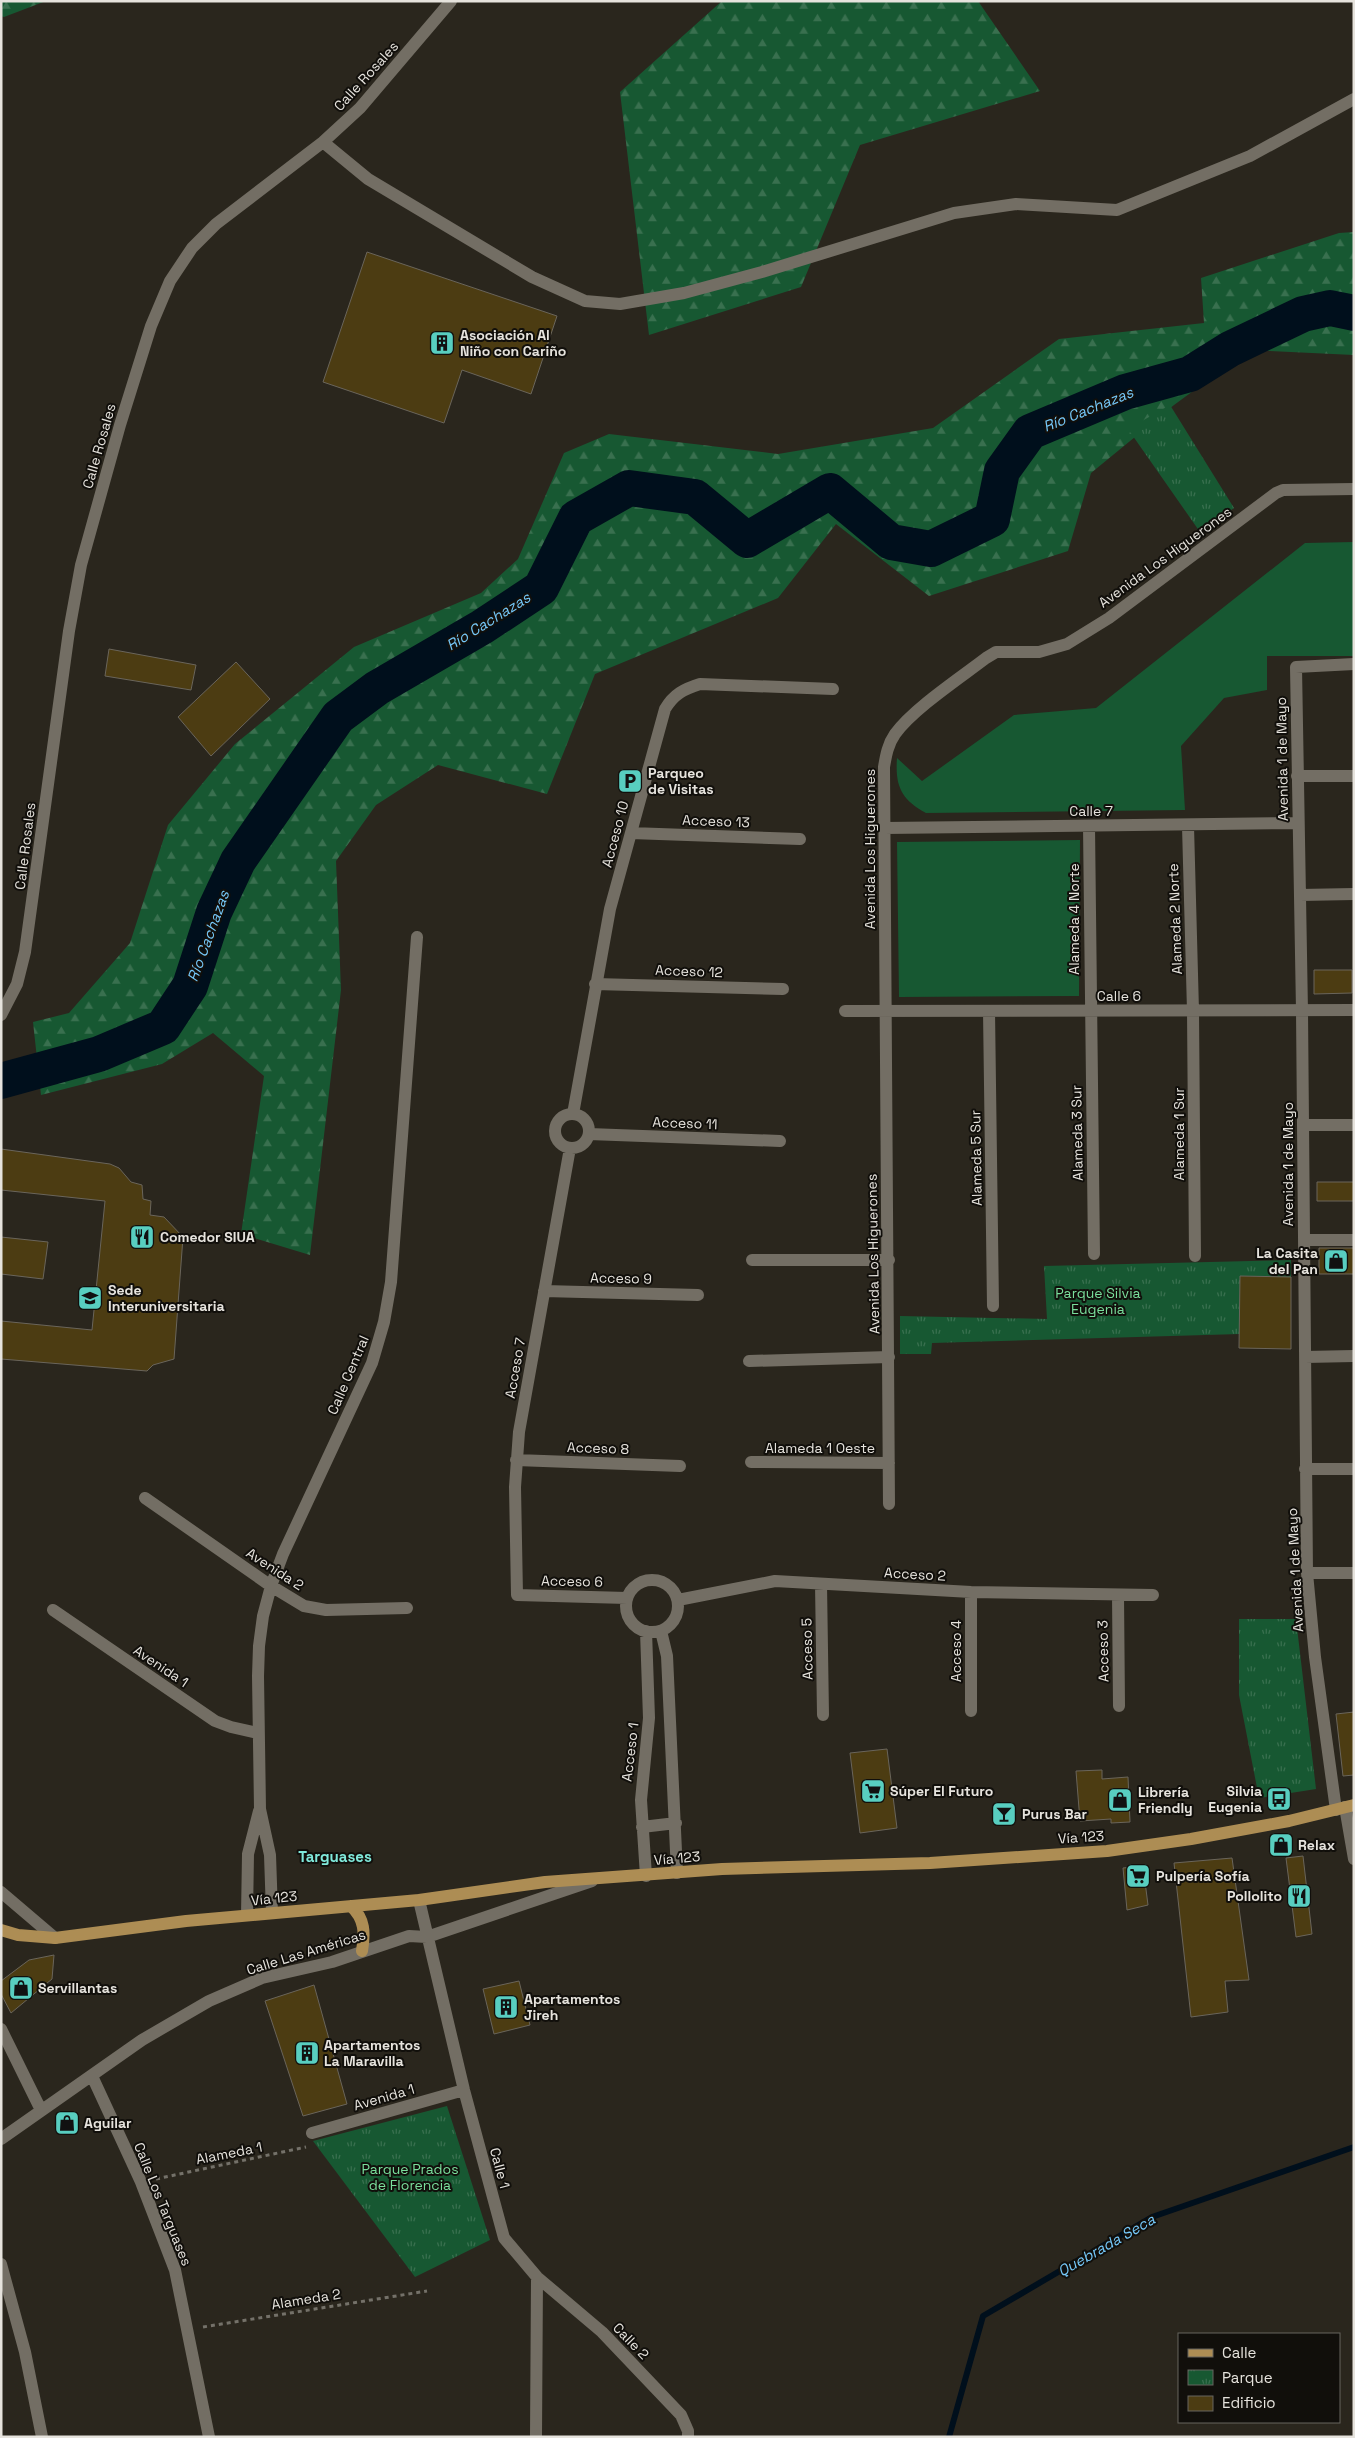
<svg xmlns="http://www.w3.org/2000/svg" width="1355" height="2438" viewBox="0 0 1355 2438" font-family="'Space Grotesk',sans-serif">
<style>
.grass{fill:#175832}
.forest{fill:url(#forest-firs)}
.park{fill:url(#park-tufts)}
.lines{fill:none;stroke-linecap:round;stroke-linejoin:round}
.stream{stroke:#000f1c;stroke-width:6}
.river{stroke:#000f1c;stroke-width:36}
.building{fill:#4c3c12;stroke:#6a655b}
.path{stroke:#747169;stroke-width:3;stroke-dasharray:4 4;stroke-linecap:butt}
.minor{stroke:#736e64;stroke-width:12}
.major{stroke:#ad8d54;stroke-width:12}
.labels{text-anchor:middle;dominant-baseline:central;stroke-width:4;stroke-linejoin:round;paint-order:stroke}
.street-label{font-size:14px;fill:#e6e3dd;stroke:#110f0b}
.poi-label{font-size:14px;font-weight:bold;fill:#e6e3dd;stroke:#110f0b;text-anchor:start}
.park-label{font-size:14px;fill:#7adf9c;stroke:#110f0b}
.water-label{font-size:15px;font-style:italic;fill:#76c9fa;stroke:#110f0b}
.neighbourhood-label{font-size:15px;font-weight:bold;fill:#80e9db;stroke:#110f0b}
</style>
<defs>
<pattern id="forest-firs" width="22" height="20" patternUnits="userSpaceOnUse" patternTransform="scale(1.25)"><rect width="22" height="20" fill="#175832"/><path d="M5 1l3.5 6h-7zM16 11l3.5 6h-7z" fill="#39704f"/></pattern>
<pattern id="park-tufts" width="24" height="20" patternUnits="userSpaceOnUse" patternTransform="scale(1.25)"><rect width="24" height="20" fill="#175832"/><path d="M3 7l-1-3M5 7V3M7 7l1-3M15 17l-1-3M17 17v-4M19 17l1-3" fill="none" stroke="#39704f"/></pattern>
</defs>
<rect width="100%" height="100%" fill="#2a261d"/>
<path class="grass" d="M1354,542v114h-87v34l-43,8 -43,48 4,64 -259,3c-25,-14 -31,-27 -29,-55l25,23 92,-66 82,-7 209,-165z
M1080,840l-1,156 -180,1 -2,-155z"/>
<path class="forest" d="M1,1h45l-42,16 -3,-1z
M722,1h256l62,90 -180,54 -59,142 -152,48 -29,-243z
M1354,232v123l-105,-5 -75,55 -83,68 -23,78 -139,45 -93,-72 -58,74 -183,76 -48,120 -109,-29 -62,40 -40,56 5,129 -31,265 -69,-21 23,-158 -51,-43 -51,31 -121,31 -8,-73 36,-9 61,-70 38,-118 67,-81 119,-97 127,-54 37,-34 46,-106 45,-19 169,20 155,-26 126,-89 145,-16 -3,-45 138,-45z"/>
<path class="park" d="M1170,405l64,103 -34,24 -72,-103z
M1291,1260v17l-51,-1v58l-308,9 -1,11h-31v-38l147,3 -3,-53z
M1239,1619h57l20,170 -57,9 -20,-103z
M447,2106l43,134 -75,37 -102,-136z"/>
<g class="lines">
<path class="stream" d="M949,2437l34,-121 169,-99 202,-70"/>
<path class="river" d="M1,1081l98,-27 64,-27 27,-41 24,-74 24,-51 100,-144 39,-29 105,-61 59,-39 35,-70 53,-30 66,9 52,43 83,-49 61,51 40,7 61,-30 10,-48 28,-39 95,-40 65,-18 40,-25 73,-35 27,-6 24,5"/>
</g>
<path class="building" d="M367,252l190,64 -26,78 -69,-24 -18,53 -121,-41z
M109,649l87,16 -5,25 -86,-14z
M236,662l34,37 -59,57 -33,-39z
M1314,970h38v23l-38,1z
M1,1149l109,15 9,4 12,14 11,3 1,14 8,2 -1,14 14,2 19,20 -9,122 -21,6 -6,6 -146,-12v-38l91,9 13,-129 -104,-11z
M1317,1182h37v19h-37z
M1,1237l47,5 -5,37 -42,-5z
M1319,1248h35v26h-35z
M1240,1276l51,1v72l-52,-1z
M1354,1712v63l-11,1 -7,-62z
M887,1749l10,79 -37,5 -10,-80z
M1102,1770v9l26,-2 2,45 -19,1v-4l-31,2 -4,-50z
M1303,1856l9,78 -16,3 -10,-79z
M1232,1858l17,122 -24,1 3,31 -37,5 -17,-154z
M1143,1866l5,39 -21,5 -4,-42z
M54,1955l-2,24 -41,34 -10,-19v-13l28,-21z
M519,1981l11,44 -36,9 -11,-45z
M314,1985l33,119 -44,12 -38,-115z"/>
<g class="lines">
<path class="path" d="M156,2179l150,-32
M203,2327l224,-36"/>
<path class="minor" d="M323,142l45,37 164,98 53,24 35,3 64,-11 78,-21 192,-59 62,-9 101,6 133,-54 104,-57
M1297,776h57
M1089,826l5,428
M1188,826l5,185 2,245
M884,828l414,-5
M631,833l169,6
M1300,895l54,-1
M595,984l188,5
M845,1011l509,-1
M989,1011l4,295
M1,1015l16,-31 8,-32 44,-321 12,-66 39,-140 31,-99 19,-45 22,-33 24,-24 107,-82 37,-34 91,-107
M555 1131a17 17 0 1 1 34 0a17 17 0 1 1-34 0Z
M573,1114l37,-205 55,-200c9,-15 19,-20 35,-25l133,5
M1303,1125h51
M589,1134l191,7
M570,1148l-51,284 -4,55 2,108 110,3
M1304,1240h50
M752,1260h137
M544,1291l154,4
M1305,1357l49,-1
M749,1361l140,-4
M516,1460l164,6
M751,1462l138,1
M1305,1469h49
M145,1498l126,88 33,20 22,4 81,-2
M889,1504l-5,-737c2,-12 4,-23 11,-33 18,-25 65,-56 91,-76l10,-6h43l28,-8 42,-26 167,-125 7,-3 71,-1
M1307,1573h47
M626 1606a26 26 0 1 1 52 0a26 26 0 1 1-52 0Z
M821,1584l2,131
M1118,1595l1,111
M678,1600l97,-19 196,11 182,3
M53,1610l162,111 16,6 27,6
M661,1631l6,25 10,217
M971,1711v-119
M1345,1807l9,52
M1336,1810l-21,-153 -8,-84 -5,-562 -6,-344 58,-3
M642,1827l34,-4
M646,1876l-5,-76 8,-82 -3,-87
M1,1892l54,46
M419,1900l45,190 40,148 33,39 65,55 79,83 7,16v6
M272,1913l-2,-58 -10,-46 -2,-133 1,-30 4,-30 8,-30 12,-32 89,-191 12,-41 7,-40 26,-345
M247,1915l1,-61 11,-43
M1,2029l40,81
M92,2076l49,106 34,88 34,167
M312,2133l152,-43
M1,2139l141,-99 67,-39 53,-23 70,-16 77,-26 18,1 165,-56
M1,2264l24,88 17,85
M536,2437l1,-160"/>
<path class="major" d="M351,1906c14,13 14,27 11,45
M1,1930l17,5 37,3 131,-17 233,-21 126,-18 177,-13 208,-6 177,-12 84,-12 98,-18 65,-16"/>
</g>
<defs>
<symbol id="building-square" viewBox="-11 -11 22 22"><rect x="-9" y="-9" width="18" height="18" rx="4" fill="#58cec0" stroke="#110f0b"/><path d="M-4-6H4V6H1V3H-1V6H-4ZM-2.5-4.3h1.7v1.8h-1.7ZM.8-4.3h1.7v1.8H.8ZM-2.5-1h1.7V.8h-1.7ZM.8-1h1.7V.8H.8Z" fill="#111"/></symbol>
<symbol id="parking-square" viewBox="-11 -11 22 22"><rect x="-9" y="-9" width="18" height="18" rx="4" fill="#58cec0" stroke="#110f0b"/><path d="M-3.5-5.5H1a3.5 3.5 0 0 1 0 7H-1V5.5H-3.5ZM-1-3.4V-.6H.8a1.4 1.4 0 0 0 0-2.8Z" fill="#111"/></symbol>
<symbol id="restaurant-square" viewBox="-11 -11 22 22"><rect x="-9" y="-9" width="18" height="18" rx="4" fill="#58cec0" stroke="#110f0b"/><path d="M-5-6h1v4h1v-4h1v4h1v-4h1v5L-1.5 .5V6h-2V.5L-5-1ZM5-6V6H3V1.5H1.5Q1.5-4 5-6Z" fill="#111"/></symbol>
<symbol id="shop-square" viewBox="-11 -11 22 22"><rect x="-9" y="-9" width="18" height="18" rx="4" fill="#58cec0" stroke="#110f0b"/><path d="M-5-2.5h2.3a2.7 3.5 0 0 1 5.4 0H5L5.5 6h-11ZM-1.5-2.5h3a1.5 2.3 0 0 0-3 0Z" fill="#111"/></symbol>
<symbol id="university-square" viewBox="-11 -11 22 22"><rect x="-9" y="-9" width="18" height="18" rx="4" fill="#58cec0" stroke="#110f0b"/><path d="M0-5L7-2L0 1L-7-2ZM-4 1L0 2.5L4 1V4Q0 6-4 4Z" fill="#111"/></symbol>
<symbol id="supermarket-square" viewBox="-11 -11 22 22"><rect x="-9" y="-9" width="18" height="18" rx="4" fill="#58cec0" stroke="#110f0b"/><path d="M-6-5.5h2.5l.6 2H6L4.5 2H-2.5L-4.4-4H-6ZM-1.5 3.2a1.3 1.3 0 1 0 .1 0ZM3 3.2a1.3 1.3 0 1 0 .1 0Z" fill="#111"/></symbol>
<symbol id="bus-square" viewBox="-11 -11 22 22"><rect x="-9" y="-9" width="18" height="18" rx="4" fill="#58cec0" stroke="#110f0b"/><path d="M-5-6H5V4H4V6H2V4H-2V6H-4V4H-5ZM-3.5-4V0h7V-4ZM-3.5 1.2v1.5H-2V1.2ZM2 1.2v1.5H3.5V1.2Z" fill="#111"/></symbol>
<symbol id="bar-square" viewBox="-11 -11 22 22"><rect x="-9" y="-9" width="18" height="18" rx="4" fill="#58cec0" stroke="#110f0b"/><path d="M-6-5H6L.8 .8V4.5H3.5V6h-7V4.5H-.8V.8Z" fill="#111"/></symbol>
</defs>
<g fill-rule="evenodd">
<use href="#building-square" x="428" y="329" width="28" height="28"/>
<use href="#parking-square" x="616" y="767" width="28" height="28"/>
<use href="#restaurant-square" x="128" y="1223" width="28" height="28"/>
<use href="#shop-square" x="1322" y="1247" width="28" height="28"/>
<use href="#university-square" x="76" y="1284" width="28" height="28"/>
<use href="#supermarket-square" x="859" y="1777" width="28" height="28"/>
<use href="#bus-square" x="1265" y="1785" width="28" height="28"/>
<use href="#shop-square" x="1106" y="1786" width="28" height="28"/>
<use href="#bar-square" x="990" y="1800" width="28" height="28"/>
<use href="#shop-square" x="1267" y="1831" width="28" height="28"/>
<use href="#supermarket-square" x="1124" y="1862" width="28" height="28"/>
<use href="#restaurant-square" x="1285" y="1882" width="28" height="28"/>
<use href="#shop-square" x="7" y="1974" width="28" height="28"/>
<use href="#building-square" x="492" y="1993" width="28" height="28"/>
<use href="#building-square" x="293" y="2039" width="28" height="28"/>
<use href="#shop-square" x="53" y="2109" width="28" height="28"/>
</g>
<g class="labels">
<g class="street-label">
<text transform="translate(366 76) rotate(-48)">Calle Rosales</text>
<text transform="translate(99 446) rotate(-74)">Calle Rosales</text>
<text transform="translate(1165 557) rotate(-36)">Avenida Los Higuerones</text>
<text transform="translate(1282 759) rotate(-91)">Avenida 1 de Mayo</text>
<text x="1091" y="811">Calle 7</text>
<text transform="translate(716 821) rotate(2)">Acceso 13</text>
<text transform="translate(615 834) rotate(-75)">Acceso 10</text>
<text transform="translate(25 846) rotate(-83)">Calle Rosales</text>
<text transform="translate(870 849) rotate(-90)">Avenida Los Higuerones</text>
<text transform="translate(1074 919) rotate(-90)">Alameda 4 Norte</text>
<text transform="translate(1175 919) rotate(-92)">Alameda 2 Norte</text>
<text transform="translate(689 971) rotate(2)">Acceso 12</text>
<text x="1119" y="996">Calle 6</text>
<text transform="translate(685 1123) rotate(2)">Acceso 11</text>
<text transform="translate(1077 1133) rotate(-91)">Alameda 3 Sur</text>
<text transform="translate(1179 1134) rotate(-90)">Alameda 1 Sur</text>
<text transform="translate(976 1158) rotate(-91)">Alameda 5 Sur</text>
<text transform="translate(1288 1164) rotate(-90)">Avenida 1 de Mayo</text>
<text transform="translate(873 1254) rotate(-91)">Avenida Los Higuerones</text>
<text transform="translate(621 1278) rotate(1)">Acceso 9</text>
<text transform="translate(515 1368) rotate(-80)">Acceso 7</text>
<text transform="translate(348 1375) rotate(-67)">Calle Central</text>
<text transform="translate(598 1448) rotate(2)">Acceso 8</text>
<text x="820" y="1448">Alameda 1 Oeste</text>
<text transform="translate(275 1569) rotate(33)">Avenida 2</text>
<text transform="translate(1295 1570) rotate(-93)">Avenida 1 de Mayo</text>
<text transform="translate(915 1574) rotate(3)">Acceso 2</text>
<text transform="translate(572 1581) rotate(1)">Acceso 6</text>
<text transform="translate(807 1649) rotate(-91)">Acceso 5</text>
<text transform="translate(956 1651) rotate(-90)">Acceso 4</text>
<text transform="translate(1103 1651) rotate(-91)">Acceso 3</text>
<text transform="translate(161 1666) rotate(34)">Avenida 1</text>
<text transform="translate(630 1752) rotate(-83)">Acceso 1</text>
<text transform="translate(1081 1837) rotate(-4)">Vía 123</text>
<text transform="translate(677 1858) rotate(-5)">Vía 123</text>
<text transform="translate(274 1898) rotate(-6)">Vía 123</text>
<text transform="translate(306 1952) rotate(-17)">Calle Las Américas</text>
<text transform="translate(384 2097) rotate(-16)">Avenida 1</text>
<text transform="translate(229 2153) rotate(-11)">Alameda 1</text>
<text transform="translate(500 2168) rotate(75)">Calle 1</text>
<text transform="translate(163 2204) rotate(68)">Calle Los Targuases</text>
<text transform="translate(306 2299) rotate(-9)">Alameda 2</text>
<text transform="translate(631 2341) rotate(46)">Calle 2</text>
</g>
<g class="poi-label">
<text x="460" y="335">Asociación Al<tspan x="460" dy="16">Niño con Cariño</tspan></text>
<text x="648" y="773">Parqueo<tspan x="648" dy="16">de Visitas</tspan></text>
<text x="160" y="1237">Comedor SIUA</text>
<text x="1318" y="1253" text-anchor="end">La Casita<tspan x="1318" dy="16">del Pan</tspan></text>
<text x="108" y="1290">Sede<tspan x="108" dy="16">Interuniversitaria</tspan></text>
<text x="890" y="1791">Súper El Futuro</text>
<text x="1262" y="1791" text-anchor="end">Silvia<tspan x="1262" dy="16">Eugenia</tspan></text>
<text x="1138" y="1792">Librería<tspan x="1138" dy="16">Friendly</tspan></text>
<text x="1022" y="1814">Purus Bar</text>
<text x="1298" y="1845">Relax</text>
<text x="1156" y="1876">Pulpería Sofía</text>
<text x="1282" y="1896" text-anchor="end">Pollolito</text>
<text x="38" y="1988">Servillantas</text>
<text x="524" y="1999">Apartamentos<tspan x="524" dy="16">Jireh</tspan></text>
<text x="324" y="2045">Apartamentos<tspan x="324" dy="16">La Maravilla</tspan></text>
<text x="84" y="2123">Aguilar</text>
</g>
<g class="park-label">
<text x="1098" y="1293">Parque Silvia<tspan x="1098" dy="16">Eugenia</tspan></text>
<text x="410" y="2169">Parque Prados<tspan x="410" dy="16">de Florencia</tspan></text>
</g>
<g class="water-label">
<text transform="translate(1088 409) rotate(-22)">Río Cachazas</text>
<text transform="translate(488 621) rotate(-32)">Río Cachazas</text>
<text transform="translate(208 936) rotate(-70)">Río Cachazas</text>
<text transform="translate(1106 2245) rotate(-30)">Quebrada Seca</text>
</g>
<g class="neighbourhood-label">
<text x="335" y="1856">Targuases</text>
</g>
</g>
<rect width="1355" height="2438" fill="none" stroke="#e6e3dd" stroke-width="5"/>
<rect x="1178" y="2333" width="162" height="90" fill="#110f0b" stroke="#66645f"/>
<rect x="1188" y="2349" width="25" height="8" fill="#ad8d54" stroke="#66645f"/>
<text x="1222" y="2358" font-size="15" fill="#e6e3dd">Calle</text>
<rect x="1188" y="2370" width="25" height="15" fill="url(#park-tufts)" stroke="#66645f"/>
<text x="1222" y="2383" font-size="15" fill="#e6e3dd">Parque</text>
<rect x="1188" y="2396" width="25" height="15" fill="#4c3c12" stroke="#66645f"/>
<text x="1222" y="2408" font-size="15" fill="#e6e3dd">Edificio</text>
</svg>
